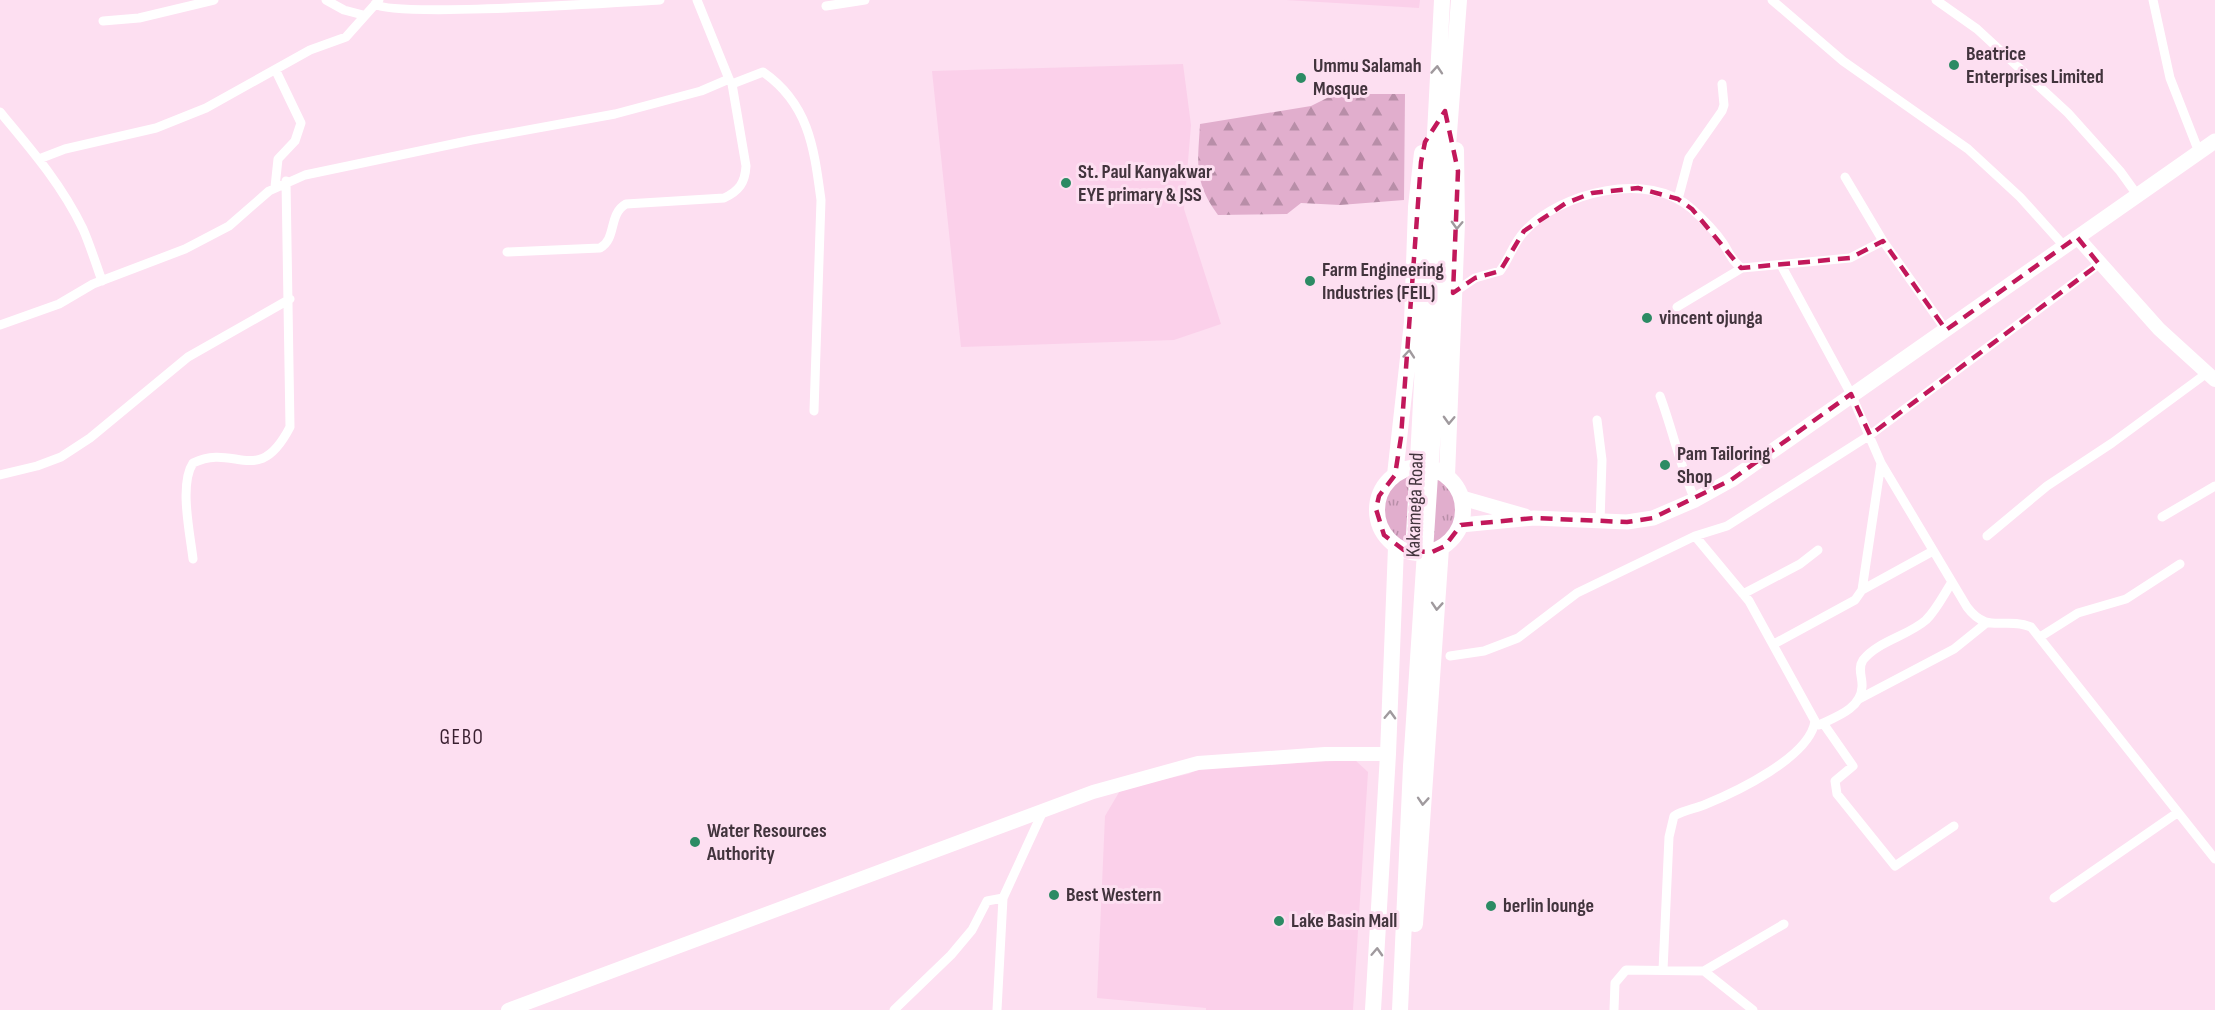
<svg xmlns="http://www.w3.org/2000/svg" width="2215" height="1010" viewBox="0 0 2215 1010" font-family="'Sofia Sans Condensed',sans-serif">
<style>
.built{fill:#fbd0ea}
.forest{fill:url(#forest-firs)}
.park{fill:url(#park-tufts)}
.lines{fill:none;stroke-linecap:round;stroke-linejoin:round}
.street{stroke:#fff;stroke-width:9}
.secondary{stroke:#fff;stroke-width:14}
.primary{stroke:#fff;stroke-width:15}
.highway{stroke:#fff;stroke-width:16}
.oneway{stroke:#a09a9e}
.marked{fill:none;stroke:#c2185b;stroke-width:4.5;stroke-dasharray:12 8;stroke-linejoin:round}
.poi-dot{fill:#2c8b64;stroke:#fddff1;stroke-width:2}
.labels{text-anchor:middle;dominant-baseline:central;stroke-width:6;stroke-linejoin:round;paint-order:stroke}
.poi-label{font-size:20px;font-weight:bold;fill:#42343d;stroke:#fddff1;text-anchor:start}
.street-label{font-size:20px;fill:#42343d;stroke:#fddff1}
.neighbourhood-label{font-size:21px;letter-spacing:1.5px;fill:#391f30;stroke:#fddff1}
</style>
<defs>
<pattern id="forest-firs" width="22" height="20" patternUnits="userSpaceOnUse" patternTransform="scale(1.5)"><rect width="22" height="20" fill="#e1aecd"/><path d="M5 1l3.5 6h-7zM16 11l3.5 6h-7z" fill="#b88ea8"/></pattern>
<pattern id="park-tufts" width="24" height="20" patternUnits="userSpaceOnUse" patternTransform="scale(1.5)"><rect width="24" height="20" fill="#e1aecd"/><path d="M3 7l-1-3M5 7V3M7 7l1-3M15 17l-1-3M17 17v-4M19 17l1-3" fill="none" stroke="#b88ea8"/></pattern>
</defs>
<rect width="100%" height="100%" fill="#fddff1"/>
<path class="built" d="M1286,0h134l-1,8z
M1183,64l8,61 -7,84 37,115 -47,16 -213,7 -29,-276z
M1355,760l13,12 -15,238h-147v-2l-109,-10 8,-182 16,-27 67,-15 14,-6z"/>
<path class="forest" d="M1335,94h70l-1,106 -64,5 -39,-2 -14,11 -69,1c-25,-34 -20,-52 -18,-91l111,-18z"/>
<path class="park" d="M1384 510a36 36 0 1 1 72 0a36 36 0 1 1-72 0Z"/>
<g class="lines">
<path class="street" d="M326,0l18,10 19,5
M697,0l32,79
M1772,0l71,61 125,88 52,48 45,50
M1936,0l41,29 91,84 52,58 18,25
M2153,0l17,78 29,74
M375,4c18,14 246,-2 285,-4
M826,6l39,-6
M103,21l36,-3 75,-18
M0,112c31,37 62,73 83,117 7,16 13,35 19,52
M39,159l26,-10 91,-21 50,-20 104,-58 36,-13 33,-37
M1845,177l38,64
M275,187l3,-28 17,-18 6,-18 -25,-52
M1678,199l11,-41 33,-47 2,-6 -2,-21
M507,252l93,-4c17,-9 8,-34 26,-44l98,-6c15,-7 21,-15 22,-32l-14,-82
M1781,265l70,129 30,69 86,144c21,28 37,9 64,20l184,232
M1453,293l22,-15 25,-7c9,-12 13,-27 24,-39 36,-40 125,-62 168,-23 11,10 23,22 31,34 6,9 10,20 19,25l108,-10 33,-17 63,89
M1677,307l65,-39
M0,325l59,-21 34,-20 92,-35 44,-23 40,-35 36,-16 167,-35 143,-26 86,-23 28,-12 3,5 31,-12c46,32 51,76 58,128l-7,211
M1660,396c13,35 20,70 35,104
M1597,420l5,40 -2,62
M0,475l37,-9 24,-9 29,-19 98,-81 102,-58
M2162,517l53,-31
M1987,536l60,-50 65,-43 95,-70
M193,559c-3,-26 -14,-75 0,-96 42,-21 65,26 97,-36l-4,-246
M1862,590l71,-39
M1743,594l57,-30 18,-14
M2040,637l38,-24 48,-14 54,-35
M1774,644l81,-44 7,-10 19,-127
M1450,656l34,-5 34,-13 59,-45 118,-57 32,-10 143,-91 229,-171
M1859,699l95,-50 31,-25
M1823,723l30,43 -18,15 2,13 58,72 59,-40
M1819,725c16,-8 42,-16 43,-38 1,-9 -5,-18 1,-27 15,-19 45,-24 63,-40 11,-11 18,-26 26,-38
M2054,898l123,-85
M1663,970l6,-133 5,-21c10,-6 20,-7 30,-11 32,-13 106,-48 111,-84l-66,-120 -54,-65
M1704,971l80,-47
M894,1010l57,-55 21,-25 15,-29 16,-3
M997,1010l6,-112 41,-89
M1614,1010l1,-27 11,-13 78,1 49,39"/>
<path class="secondary" d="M2077,237l82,92 56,51
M508,1010l585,-218 105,-29 127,-9h63"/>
<path class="primary" d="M1462,498l63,18
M1461,525l73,-7 93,4 26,-4 42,-18 36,-20 484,-339"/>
<path class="highway" d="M1377 510a43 43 0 1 1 86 0a43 43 0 1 1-86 0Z
M1395,475l17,-153 4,-115 6,-54
M1447,476l10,-253 -1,-73
M1414,536l28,-536
M1415,924l26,-376
M1373,1010l15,-256 8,-207
M1400,1010l11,-244 29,-444 6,-149 13,-173"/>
</g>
<defs><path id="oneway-chevron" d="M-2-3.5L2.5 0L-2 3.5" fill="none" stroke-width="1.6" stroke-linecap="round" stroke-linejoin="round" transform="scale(1.5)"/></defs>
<g class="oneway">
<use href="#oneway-chevron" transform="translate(1437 70) rotate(-86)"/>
<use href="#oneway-chevron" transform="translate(1457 225) rotate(92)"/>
<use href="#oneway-chevron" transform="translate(1409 354) rotate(-85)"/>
<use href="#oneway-chevron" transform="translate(1449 420) rotate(92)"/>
<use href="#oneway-chevron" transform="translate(1437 606) rotate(94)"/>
<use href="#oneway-chevron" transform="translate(1390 715) rotate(-88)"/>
<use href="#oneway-chevron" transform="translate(1423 801) rotate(94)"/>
<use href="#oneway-chevron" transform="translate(1377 952) rotate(-87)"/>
</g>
<path class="marked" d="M1445,111l13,60 -5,122 22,-15 25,-7 24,-40 42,-28 26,-10 46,-5 40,11 14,10 49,59 109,-10 33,-17 63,89 131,-93 22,27 -229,171 -19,-41 -120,86 -78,38 -26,4 -93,-4 -73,7 -16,21 -13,6 -27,-1 -21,-16 -8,-26 3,-13 16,-21 6,-38 20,-275 4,-20z"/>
<g class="poi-dot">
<circle cx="1954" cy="65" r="6"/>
<circle cx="1301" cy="78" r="6"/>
<circle cx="1066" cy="183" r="6"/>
<circle cx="1310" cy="281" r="6"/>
<circle cx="1647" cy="318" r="6"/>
<circle cx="1665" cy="465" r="6"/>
<circle cx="695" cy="842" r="6"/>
<circle cx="1054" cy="895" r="6"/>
<circle cx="1491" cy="906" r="6"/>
<circle cx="1279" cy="921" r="6"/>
</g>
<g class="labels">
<g class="poi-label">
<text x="1966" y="54">Beatrice<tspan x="1966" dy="23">Enterprises Limited</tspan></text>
<text x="1313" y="66">Ummu Salamah<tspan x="1313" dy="23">Mosque</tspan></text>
<text x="1078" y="172">St. Paul Kanyakwar<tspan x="1078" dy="23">EYE primary &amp; JSS</tspan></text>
<text x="1322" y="270">Farm Engineering<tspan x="1322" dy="23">Industries (FEIL)</tspan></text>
<text x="1659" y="318">vincent ojunga</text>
<text x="1677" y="454">Pam Tailoring<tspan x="1677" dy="23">Shop</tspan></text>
<text x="707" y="831">Water Resources<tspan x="707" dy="23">Authority</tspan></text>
<text x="1066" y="895">Best Western</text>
<text x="1503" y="906">berlin lounge</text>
<text x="1291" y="921">Lake Basin Mall</text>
</g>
<g class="street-label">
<text transform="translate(1415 505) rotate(-88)">Kakamega Road</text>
</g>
<g class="neighbourhood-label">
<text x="462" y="737">GEBO</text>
</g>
</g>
</svg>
